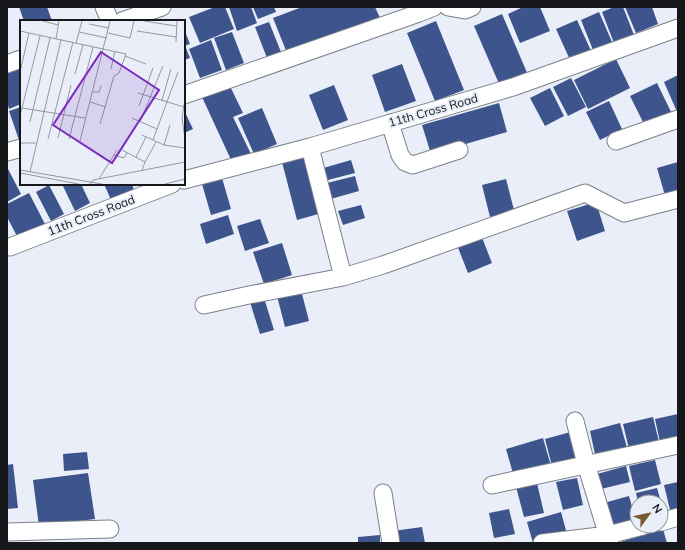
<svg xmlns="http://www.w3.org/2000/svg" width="685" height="550" viewBox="0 0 685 550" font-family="Mulish,sans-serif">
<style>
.building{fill:#3d558c}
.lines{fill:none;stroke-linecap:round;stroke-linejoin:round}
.minor-casing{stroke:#7c818a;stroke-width:19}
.minor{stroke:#fff;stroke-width:17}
.labels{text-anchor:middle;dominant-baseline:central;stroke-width:4;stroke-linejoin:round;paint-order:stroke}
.street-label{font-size:12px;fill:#15171a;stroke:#e9eef8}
.inset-road{fill:none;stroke:#94989f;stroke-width:1}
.view{fill:#7b2cbf;fill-opacity:0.15;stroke:#7b2cbf;stroke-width:2}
.inset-edge{fill:none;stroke:#15171a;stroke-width:2}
</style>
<rect width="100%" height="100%" fill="#e9eef8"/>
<path class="building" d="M19,7h28l5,14h-28z
M215,7h10l9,22 -34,14 -11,-26z
M229,7h22l6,16 -20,8z
M253,7h21l2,5 -18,7z
M302,7h73l5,11 -93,35 -14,-35z
M523,7h17l10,24 -30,12 -12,-29z
M614,7h9l11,28 -20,8 -12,-31z
M625,7h27l6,17 -22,9z
M599,12l13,30 -19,8 -12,-30z
M502,14l26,61 -28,11 -26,-60z
M577,20l15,33 -21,9 -15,-33z
M436,21l28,69 -29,11 -28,-68z
M269,22l12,30 -14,6 -12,-31z
M184,29l6,15 -6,2z
M232,32l12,31 -18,7 -12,-32z
M211,40l11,30 -22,8 -11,-29z
M184,48h2l4,10 -6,2z
M616,59l14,29 -42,21 -14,-29z
M402,64l14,37 -31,11 -13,-37z
M21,68v36l-12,5 -2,-7v-29z
M678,75v39l-14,-32z
M571,78l15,29 -18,9 -15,-29z
M657,83l16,33 -27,12 -16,-32z
M229,84l14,29 -10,4 18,37 -19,8 -30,-65z
M334,85l14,35 -25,10 -14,-35z
M550,88l14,28 -19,10 -15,-28z
M609,101l13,28 -22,11 -14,-28z
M499,103l8,29 -76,22 -9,-29z
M21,107v32l-2,1 -10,-29z
M262,108l15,36 -23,10 -16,-36z
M184,110l9,19 -9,4z
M307,156l15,57 -25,7 -15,-58z
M351,160l4,13 -31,8 -4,-12z
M678,162v33l-12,4 -9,-31z
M7,167l14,27 -14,8z
M355,176l4,15 -32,9 -4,-16z
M222,178l9,31 -20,6 -9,-31z
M506,179l8,31 -24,7 -8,-32z
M62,184h19l9,19 -15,8z
M104,184h28l2,6 -23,10z
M49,185l15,29 -13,7 -15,-29z
M29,193l17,33 -27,14 -12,-23v-13z
M596,202l9,29 -28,10 -10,-30z
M361,205l4,13 -22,7 -5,-14z
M228,215l6,19 -28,10 -6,-20z
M260,219l9,24 -24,8 -8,-25z
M481,235l11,28 -24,10 -11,-28z
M282,243l10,32 -28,9 -11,-32z
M301,290l8,31 -24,6 -8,-31z
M264,298l10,32 -14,4 -10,-32z
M678,414v24l-18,4 -5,-23z
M653,417l6,25 -30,7 -6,-25z
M620,423l8,28 -32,8 -6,-28z
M574,431l8,27 -30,8 -7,-27z
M543,438l8,28 -37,11 -8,-28z
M87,452l2,17 -25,2 -1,-17z
M655,460l6,24 -26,7 -6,-25z
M13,464l5,44 -11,1v-44z
M626,466l4,16 -29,7 -4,-15z
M88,473l7,46 -56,7 -6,-46z
M577,478l6,27 -20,5 -7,-28z
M536,479l8,34 -20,4 -9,-34z
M678,482v26l-8,2 -6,-25z
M657,488l4,14h-23l-2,-9z
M629,496l7,25 -29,8 -7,-25z
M509,509l6,25 -21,4 -5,-25z
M561,512l6,22 -34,9 -6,-21z
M422,527l3,16h-30l-2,-12z
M663,529l4,14h-50z
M380,535v8h-22v-6z"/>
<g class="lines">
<defs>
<path id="minor" d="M104,7l6,14
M448,7l17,3 7,-3
M122,21l40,-14
M7,64l14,-5
M184,95l235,-82 15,-6
M390,123l10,32 5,7 8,3 46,-15
M616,141l62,-22
M310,147l33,130
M7,152l14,-4
M184,180l126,-33 203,-60 165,-59
M10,247l162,-63
M204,305l45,-10 94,-18 40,-12 202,-72 39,20 54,-14
M575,421l11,43 24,79
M492,485l186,-40
M383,493l8,50
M661,522l17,-5
M7,532l103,-3
M542,543l66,-8 35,-9"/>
</defs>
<use href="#minor" class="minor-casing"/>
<use href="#minor" class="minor"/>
</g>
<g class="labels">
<g class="street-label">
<text transform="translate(433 110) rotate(-16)">11th Cross Road</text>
<text transform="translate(91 215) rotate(-21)">11th Cross Road</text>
</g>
</g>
<g transform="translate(20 20)">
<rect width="165" height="165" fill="#e9eef8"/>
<path class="inset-road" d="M23,1l15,4M124,1l32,5M69,4l20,4M0,11l106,23 -7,19 -5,3 -14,48M117,11l39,6M59,12l28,6M88,13l22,5 4,-17M36,19l3,-18M156,22l1,-21M56,23l6,-22M105,36l21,8M91,49l4,-18M0,52l9,-39M55,54l8,-29M73,72h6l2,-6M118,73l46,14M165,79l-3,19 3,21M142,80l9,-31M70,82l16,5M119,86l14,-38M2,88l63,10M0,96l20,-80M112,98l25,11M10,102l20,-84M120,102l23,-56M122,115l22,10 21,3M38,118l13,-53M28,119l25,-97M49,119l24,-92M133,120l25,-68M60,121l30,-120M0,123h16M144,125l6,-20M102,130l23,12 -3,8M94,135l10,3 3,-5M116,137l10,-20M125,142l11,-20M0,150l82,14M10,152l31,-132M0,153l59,11M79,159l18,-29M70,164l3,-4 92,-18M145,164l20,-5"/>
<path class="view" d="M81,32l58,38 -47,73 -59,-38z"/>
<rect width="165" height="165" class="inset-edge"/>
</g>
<rect width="685" height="550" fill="none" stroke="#15171a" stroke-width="16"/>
<g transform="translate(649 514) rotate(57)"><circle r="19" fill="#e9eef8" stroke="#94989f"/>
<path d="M0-3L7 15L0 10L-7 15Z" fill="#77592e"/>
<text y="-6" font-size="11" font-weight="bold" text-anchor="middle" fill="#15171a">N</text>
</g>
</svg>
